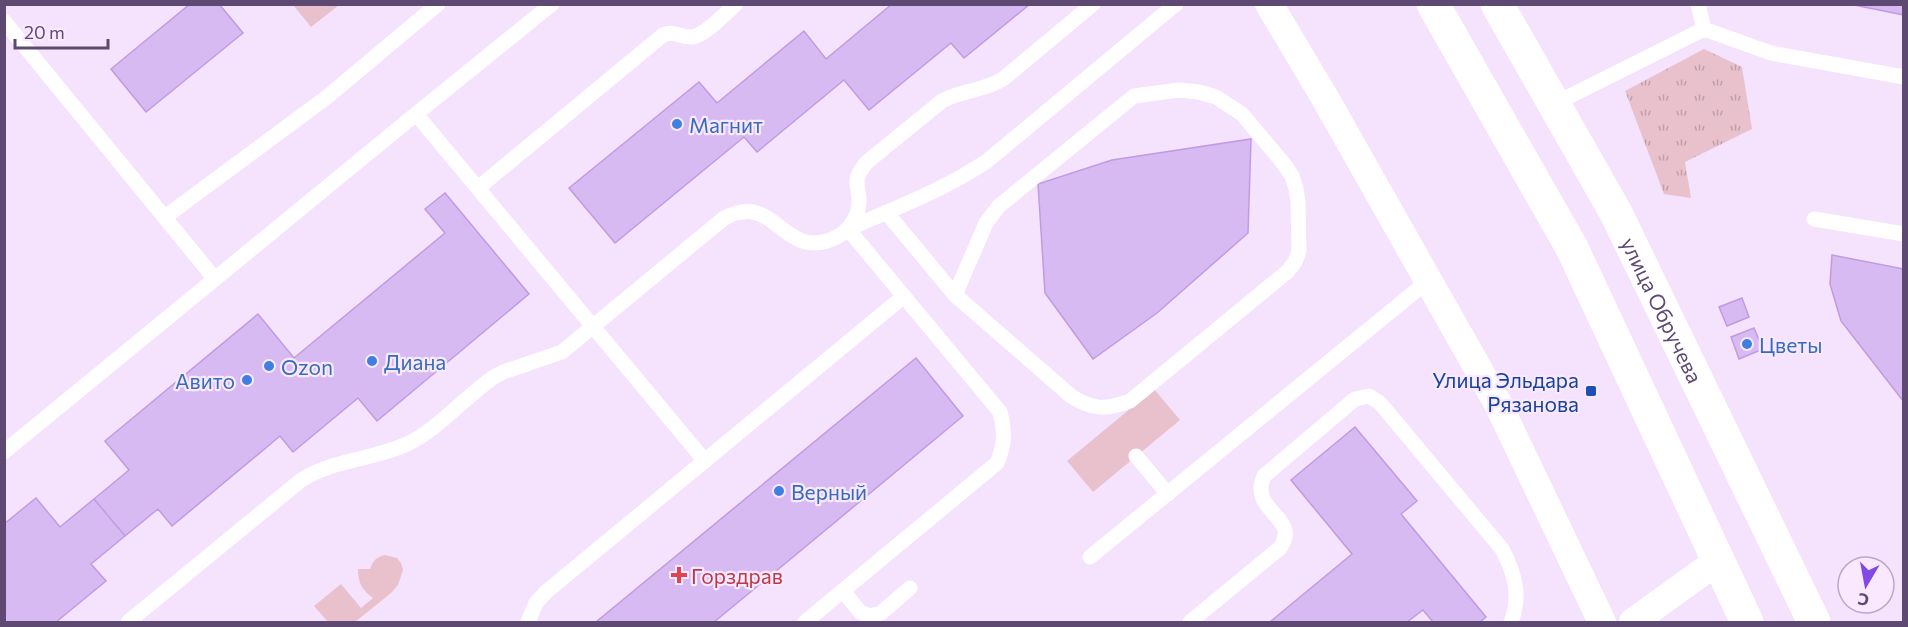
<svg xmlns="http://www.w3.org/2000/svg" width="1908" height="627" viewBox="0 0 1908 627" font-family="Commissioner,sans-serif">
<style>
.grass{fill:url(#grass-tufts)}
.green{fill:#e9c1cc}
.building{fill:#d7baf1;stroke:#c09be3;stroke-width:1.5}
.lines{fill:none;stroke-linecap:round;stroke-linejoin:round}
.lane{stroke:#fff;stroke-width:15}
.street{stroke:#fff;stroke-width:28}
.secondary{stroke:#fff;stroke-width:33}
.shop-dot{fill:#3f7fe0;stroke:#f9e8ff;stroke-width:2}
.transit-dot{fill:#1a4fb4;stroke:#f9e8ff;stroke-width:2}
.health-dot{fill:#e0444e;stroke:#f9e8ff;stroke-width:2}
.labels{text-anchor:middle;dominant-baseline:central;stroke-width:4.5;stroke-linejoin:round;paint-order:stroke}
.shop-label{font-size:21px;fill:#366cbe;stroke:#f9e8ff;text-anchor:start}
.street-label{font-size:21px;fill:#5e4973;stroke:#f9e8ff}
.transit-label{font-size:21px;fill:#164399;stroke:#f9e8ff;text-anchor:end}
.health-label{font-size:21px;fill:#be3a42;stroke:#f9e8ff;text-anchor:start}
</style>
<defs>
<pattern id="grass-tufts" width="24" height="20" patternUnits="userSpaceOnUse" patternTransform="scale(1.5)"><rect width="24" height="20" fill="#e9c1cc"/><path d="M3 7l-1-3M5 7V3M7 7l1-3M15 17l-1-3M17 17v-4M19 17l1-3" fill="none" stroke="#c09faa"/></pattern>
</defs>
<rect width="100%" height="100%" fill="#f5e2fc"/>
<path class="grass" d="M1704,49l38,18 10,62 -67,33 6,36 -27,-4 -39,-103z"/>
<path class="green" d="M293,5h46l-28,22z
M1154,389l26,31 -87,72 -26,-31z
M385,555l12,3 4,5 2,7 -5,15 -7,8 -36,29h-27l-14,-16 27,-22 20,24 12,-10c-11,-8 -15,-15 -15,-29h12c3,-8 6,-12 15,-14z"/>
<path class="building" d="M190,4h29l24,29 -97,79 -35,-43z
M892,4h138l-66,54 -13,-15 -82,67 -25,-30 -87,72 -13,-15 -129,106 -46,-55 130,-106 18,21 87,-72 22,28z
M1849,4h55v11z
M1251,139l-3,94 -91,80 -64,46 -48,-66 -7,-109 74,-24z
M445,193l84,101 -152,127 -19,-23 -65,54 -13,-16 -108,90 -14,-17 -33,27 -31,-37 35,-29 -24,-29 153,-127 36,44 151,-125 -20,-24z
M1832,255l72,14v133l-63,-81 -11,-37z
M1742,298l7,19 -22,9 -8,-19z
M1754,328l9,21 -24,10 -8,-22z
M916,358l47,58 -176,146 -73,60h-118z
M1355,427l62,74 -16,13 85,103 -6,5h-47l-10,-12 -16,12h-137l82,-68 -61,-74z
M36,498l24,29 34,-28 31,37 -34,28 15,17 -50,41h-52v-98z"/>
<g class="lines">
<path class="lane" d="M4,21l211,258
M1704,29l67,24 133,24
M1554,104l150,-75 -6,-25
M416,114l289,347
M478,188l185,-153c12,-5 18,3 29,2 12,-1 34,-24 44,-33
M886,212l69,83 116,101c22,14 35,14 59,5l157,-129 8,-10 4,-11 -1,-49 -2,-14 -4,-12 -8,-12 -42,-50 -26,-17 -17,-5 -20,-2 -45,6 -135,110 -13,17 -31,72
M165,217l162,-120 111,-93
M1814,219l90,15
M4,452l412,-338 136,-110
M1136,456l32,38
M1090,557l338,-276
M843,591l17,21 10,4 11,-3 29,-25
M128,622l172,-141c32,-22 75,-21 109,-38 29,-14 57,-47 85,-66l9,-5 59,-20 161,-133c50,-29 58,36 104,22 18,-5 32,-21 32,-40 0,-6 -2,-13 -2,-19 0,-8 5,-14 10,-20l75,-61c19,-11 42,-10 61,-22l90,-75
M528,622l8,-19 10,-11 358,-296
M805,622l192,-159c8,-18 8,-32 3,-51l-152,-183c47,-21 96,-39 139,-68l189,-157
M1190,622l90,-74c22,-31 -32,-36 -16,-72l91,-77 14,-3 11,7 122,146c13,25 19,47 9,73"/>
<path class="street" d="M1269,4l56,94 172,304 105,220
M1633,622l86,-62"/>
<g class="secondary">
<path d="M1433,4l139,244 175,374"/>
<path id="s1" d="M1497,4l119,209 198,409"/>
</g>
</g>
<g class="shop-dot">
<circle cx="677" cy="124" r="6"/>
<circle cx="1747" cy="344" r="6"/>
<circle cx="372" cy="361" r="6"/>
<circle cx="269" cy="366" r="6"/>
<circle cx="247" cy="380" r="6"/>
<circle cx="779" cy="491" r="6"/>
</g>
<rect class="transit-dot" x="1585" y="385" width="12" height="12" rx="3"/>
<path class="health-dot" d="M676 566h6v6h6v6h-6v6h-6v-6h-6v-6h6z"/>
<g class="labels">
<g class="shop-label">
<text x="689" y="124">Магнит</text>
<text x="1759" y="344">Цветы</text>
<text x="384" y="361">Диана</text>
<text x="281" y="366">Ozon</text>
<text x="235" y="380" text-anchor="end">Авито</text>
<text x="791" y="491">Верный</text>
</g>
<g class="street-label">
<text stroke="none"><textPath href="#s1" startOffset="348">улица Обручева</textPath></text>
</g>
<g class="transit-label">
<text x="1579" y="379">Улица Эльдара<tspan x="1579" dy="24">Рязанова</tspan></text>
</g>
<g class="health-label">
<text x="691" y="575">Горздрав</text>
</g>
</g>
<rect width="1908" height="627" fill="none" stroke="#5e4973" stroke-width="12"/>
<g transform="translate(1866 585) rotate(190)"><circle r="28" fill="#f9e8ff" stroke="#bba8c7" stroke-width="1.5"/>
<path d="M0-4.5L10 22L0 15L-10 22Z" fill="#8149e5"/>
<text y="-9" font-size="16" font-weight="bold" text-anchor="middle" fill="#5e4973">С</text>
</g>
<path d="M15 39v9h93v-9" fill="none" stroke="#5e4973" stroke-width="3"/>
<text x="24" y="39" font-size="18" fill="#5e4973" stroke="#f9e8ff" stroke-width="4.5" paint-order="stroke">20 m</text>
</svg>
